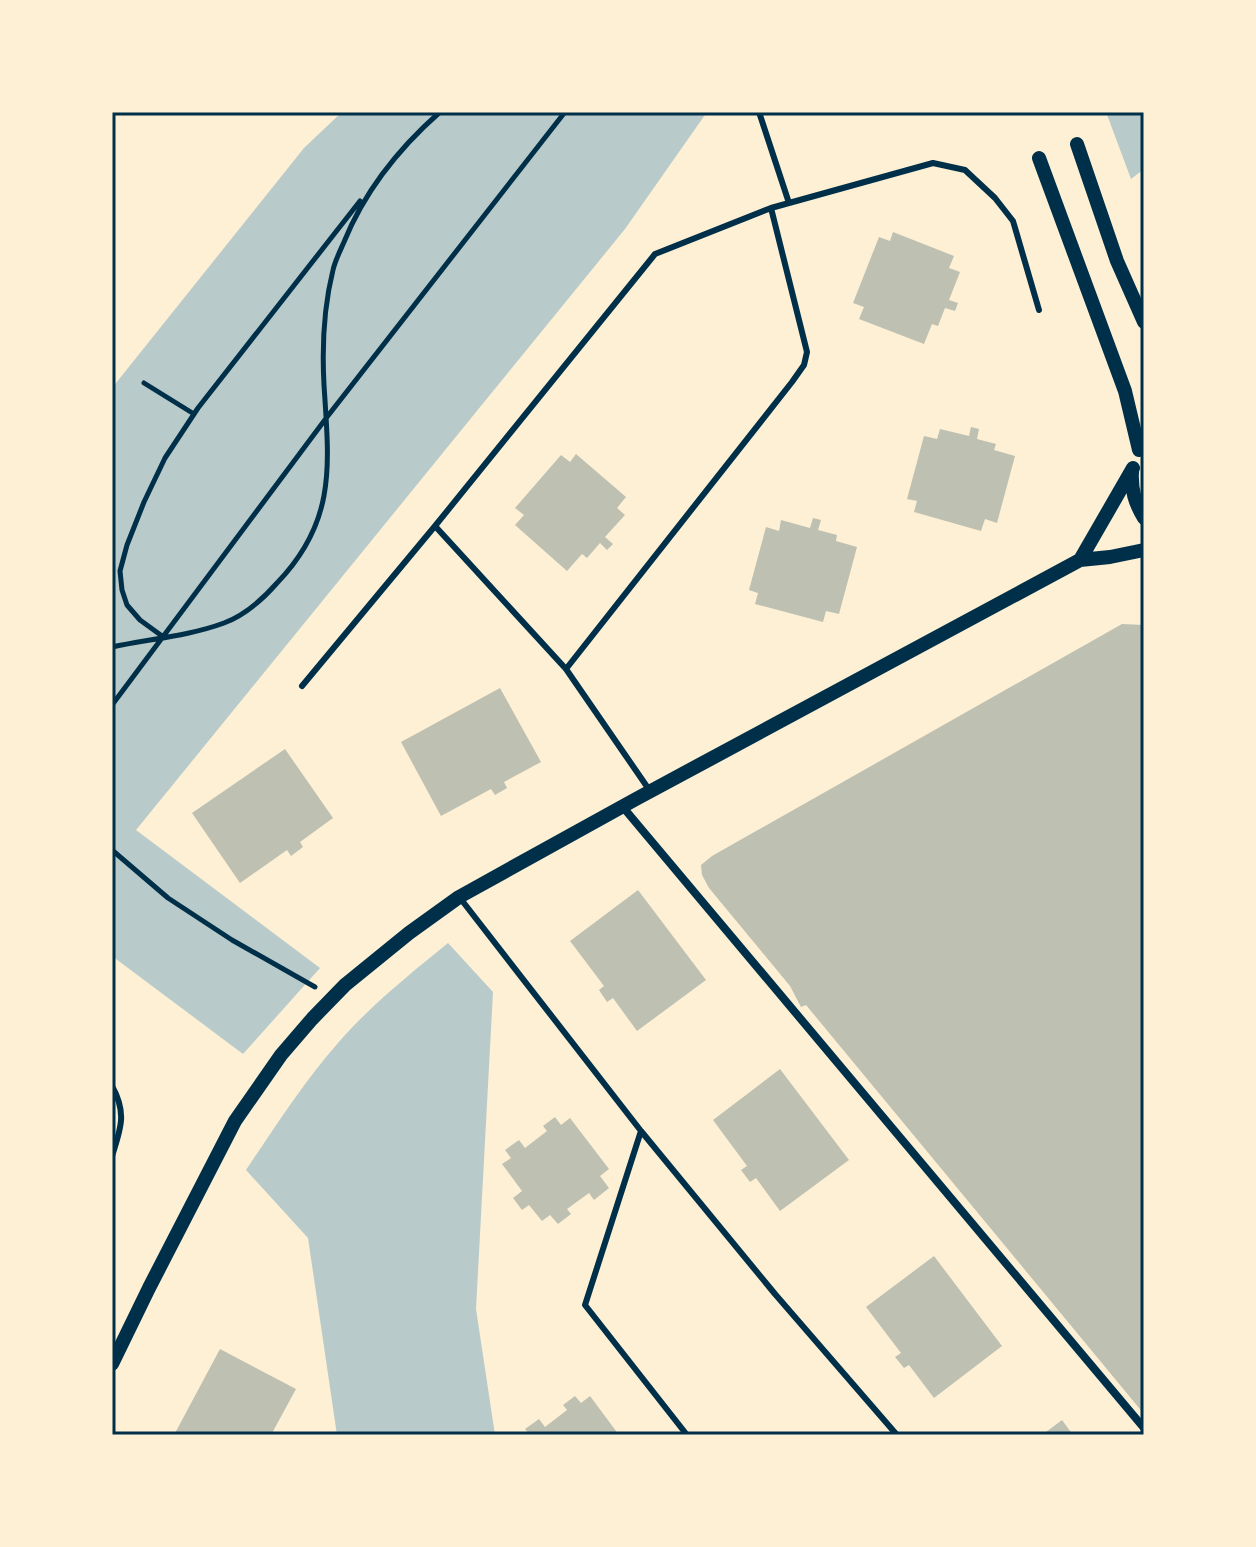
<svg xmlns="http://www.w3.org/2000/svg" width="1256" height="1547" viewBox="0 0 1256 1547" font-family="'DM Sans',sans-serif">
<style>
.green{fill:#b9caca}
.building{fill:#bec0b2}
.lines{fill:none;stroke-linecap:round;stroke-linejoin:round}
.path{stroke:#003049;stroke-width:5}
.service{stroke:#003049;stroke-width:6}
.minor{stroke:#003049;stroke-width:8}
.tertiary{stroke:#003049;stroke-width:14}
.neatline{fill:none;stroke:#003049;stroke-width:3}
</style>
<rect width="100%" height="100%" fill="#fdf0d5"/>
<path class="green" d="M342,112h365l-82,117 -489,601 184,138 -77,86 -131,-98v-568l192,-240z
M1106,112h38v57l-13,10z
M448,943l45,49 -17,317 19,126h-158l-29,-197 -62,-68c29,-43 57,-87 92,-127 32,-37 72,-69 110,-100z"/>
<path class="building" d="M893,232l61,24 -5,12 11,4 -11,28 9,3 -3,8 -10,-3 -7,18 -6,-2 -8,20 -65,-25 5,-12 -11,-4 26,-66 11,4z
M971,427l8,2 -2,10 19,5 -2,6 21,6 -18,67 -12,-4 -4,12 -67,-19 3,-11 -10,-2 17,-63 13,3 3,-10 29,7z
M576,454l50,43 -9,11 8,7 -20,22 8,7 -6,6 -7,-7 -13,15 -5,-4 -15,17 -52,-46 9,-10 -9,-7 46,-53 9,7z
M813,518l8,2 -3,10 19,5 -1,6 21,6 -18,67 -13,-3 -3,11 -68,-18 3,-11 -9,-3 17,-63 13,4 2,-11 29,8z
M1122,624l22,1v789l-338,-409 -5,2 -11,-21 -81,-98 -7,-13 -1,-10 11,-9z
M500,688l41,74 -37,20 3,6 -12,7 -4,-6 -50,27 -40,-74z
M285,749l48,69 -33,24 3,5 -12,9 -4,-6 -47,33 -48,-70z
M638,890l68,90 -69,51 -24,-33 -6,4 -8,-12 5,-4 -34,-45z
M780,1069l69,91 -69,51 -24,-33 -6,4 -9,-12 6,-4 -34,-46z
M555,1117l6,8 9,-7 39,51 -9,7 9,12 -15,12 -5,-7 -22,16 4,5 -13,10 -8,-9 -8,6 -13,-16 -7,5 -9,-12 9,-7 -20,-27 9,-6 -6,-8 14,-10 6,8 22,-17 -4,-5z
M934,1256l68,90 -68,52 -25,-33 -5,3 -9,-11 6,-4 -35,-46z
M220,1349l76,40 -25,46h-97z
M575,1396l6,7 9,-7 29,39h-89l-5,-6 14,-10 6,8 22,-17 -4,-5z
M1062,1420l11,15h-31z"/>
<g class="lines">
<path class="path" d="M144,383l50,31
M162,636l-22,-16 -13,-15 -5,-15 -2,-19 7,-26 17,-43 21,-44 33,-50 162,-207
M112,647c37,-8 77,-11 112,-24 21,-8 39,-24 53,-40 60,-62 52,-119 47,-198 -2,-37 0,-79 9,-115 2,-9 7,-19 11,-28 21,-52 54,-93 96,-130
M112,705l215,-288 238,-305
M112,850l56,48 64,42 83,47"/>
<path class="service" d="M759,112l30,91
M435,526l131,143 84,122
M566,669l226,-287 12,-17 3,-13 -36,-144 162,-45 32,7 30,28 18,23 26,89
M302,686l133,-160 220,-272 116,-46
M460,898l181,233 134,163 122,141
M112,1086c15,27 9,42 0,70
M641,1131l-56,174 102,130"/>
<path class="minor" d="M622,806l522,622"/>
<path class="tertiary" d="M1077,144l40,117 27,61
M1039,158l86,233 14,59
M1132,472c-1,18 3,31 12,46
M1080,560l53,-92
M112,1364l37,-76 86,-167 46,-66 31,-36 33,-34 64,-52 50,-36 177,-98 444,-239 30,-3 34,-7"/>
</g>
<rect width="1256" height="1547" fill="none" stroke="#fdf0d5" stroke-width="228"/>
<rect x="114" y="114" width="1028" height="1319" class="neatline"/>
</svg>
